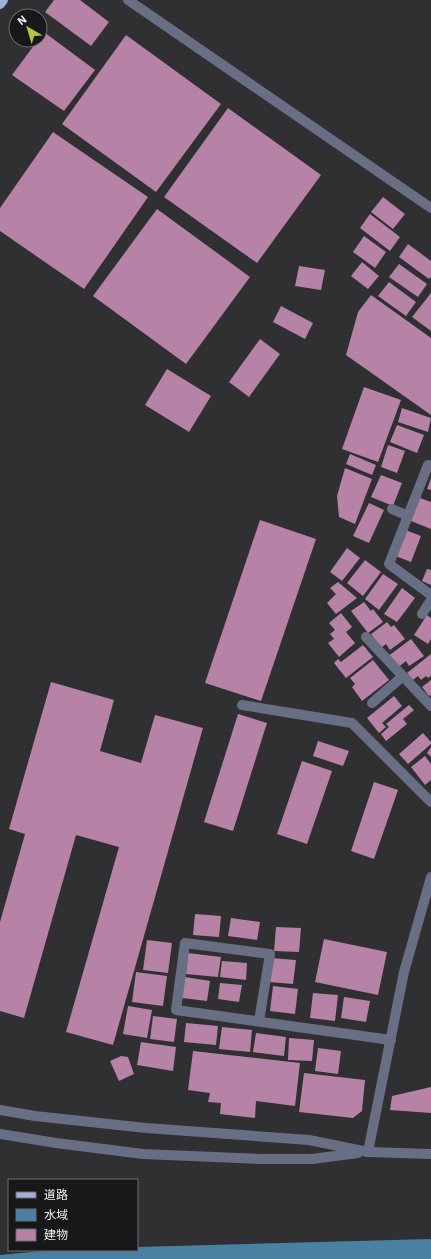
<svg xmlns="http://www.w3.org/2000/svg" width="431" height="1259" viewBox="0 0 431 1259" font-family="'IBM Plex Sans','Noto Sans JP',sans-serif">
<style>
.water{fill:#4981a3}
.building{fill:#b682a6}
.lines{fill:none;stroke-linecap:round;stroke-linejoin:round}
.minor{stroke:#686f85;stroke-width:10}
.tertiary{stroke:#686f85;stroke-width:10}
.primary{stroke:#9faedb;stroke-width:10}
</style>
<rect width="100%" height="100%" fill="#302f32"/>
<path class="water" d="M431,1239v20h-431v-4l53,-5h84v-3z"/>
<path class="building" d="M54,0h26l29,22 -18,24 -46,-34z
M44,32l51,38 -31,41 -52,-36 26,-35h2z
M126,35l95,69 -65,88 -94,-68z
M228,108l93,67 -64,88 -93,-66z
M53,132l95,65 -64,92 -84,-58v-23z
M383,197l22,17 -12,15 -22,-17z
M157,209l93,68 -64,87 -93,-68z
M370,214l30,23 -10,14 -30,-23z
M364,236l22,16 -11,16 -22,-16z
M408,244l23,17v16l-2,2 -30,-22z
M362,262l17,14 -11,13 -17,-13z
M399,264l28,20 -9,13 -29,-20z
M299,266l26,4 -4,20 -26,-4z
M389,282l27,20 -10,14 -28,-20z
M431,293v38l-19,-14z
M371,295l60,43v77l-85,-60 12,-43z
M281,306l32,17 -8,16 -32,-17z
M260,339l20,15 -31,43 -20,-15z
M167,369l44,27 -22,36 -44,-27z
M364,387l37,13 -23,62 -36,-13z
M402,408l29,10 -3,14 -30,-10z
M397,425l27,10 -7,18 -27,-11z
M388,445l17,6 -8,22 -16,-6z
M350,454l26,11 -4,10 -26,-11z
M345,468l27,11 -17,45 -16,-7 -2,-21z
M381,475l21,8 -9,23 -22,-9z
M431,478v12l-4,-1z
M420,498l11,4v27l-20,-8z
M369,503l15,7 -15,33 -16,-7z
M260,520l56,19 -55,162 -56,-18z
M403,529l18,7 -10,26 -18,-7z
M347,548l13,10 -18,23 -12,-9z
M365,560l16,12 -18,24 -16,-13z
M427,569l4,1v15l-9,-4z
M383,574l15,10 -19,26 -14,-11z
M338,582l19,16 -21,16 -9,-11 9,-9 -6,-6z
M402,588l13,10 -18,24 -13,-8z
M364,602l7,9 2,-2 10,13 -15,11 -17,-22z
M341,613l11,14 -6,5 9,11 -16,14 -11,-14 6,-4 -4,-5 5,-4 -6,-7z
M427,615l4,3v21l-3,5 -14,-9z
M387,622l4,5 3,-2 11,14 -15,11 -4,-6 -5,4 -10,-14z
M411,639l13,17 -15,10 -3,-5 -10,8 -9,-12z
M363,645l10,12 -27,21 -12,-15 4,-4 3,3z
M431,654v22l-3,2 -2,-2 -5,4 -3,-4 -5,4 -6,-7z
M373,660l16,20 -27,21 -10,-14 3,-3 -5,-6z
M431,680v15l-2,1 -7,-9z
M51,682l63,18 -14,51 41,12 14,-48 48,13 -90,317 -47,-13 53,-185 -43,-12 -52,183 -24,-7v-89l25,-88 -16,-5z
M394,696l8,10 -20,17 4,4 -7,6 -12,-15z
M409,705l5,5 -11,9 4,5 -21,17 -5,-7 8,-7 -3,-3z
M238,714l29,9 -34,108 -29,-9z
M423,733l8,9v2l-23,20 -9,-10z
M318,741l31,10 -6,15 -30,-10z
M431,747v10l-4,-4z
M425,756l6,8v16l-6,5 -14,-18z
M302,761l30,10 -25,73 -30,-10z
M374,782l24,8 -24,69 -23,-8z
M195,914l26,2 -2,21 -26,-2z
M231,918l29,4 -3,18 -29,-4z
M276,927l25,1 -2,24 -25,-1z
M324,939l63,13 -9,43 -63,-13z
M147,940l25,3 -4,30 -25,-3z
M188,953l33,4 -3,20 -32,-3z
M271,958l25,2 -3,24 -24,-2z
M222,961l25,2 -1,17 -26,-3z
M136,972l31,4 -4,30 -31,-4z
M185,977l25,4 -3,20 -25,-3z
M220,983l22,2 -3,17 -21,-3z
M273,986l25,3 -3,25 -25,-3z
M313,993l25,2 -3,26 -25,-3z
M344,997l26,4 -4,21 -25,-4z
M128,1006l24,4 -5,28 -24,-4z
M153,1016l24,3 -3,23 -24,-3z
M186,1023l32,3 -2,19 -32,-3z
M222,1027l30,3 -2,22 -31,-3z
M256,1033l30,4 -2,19 -31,-4z
M289,1038l25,2 -2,21 -24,-1z
M141,1042l35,5 -3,24 -36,-6z
M318,1048l23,3 -3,23 -23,-3z
M193,1051l107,12 -5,43 -39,-5 -1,17 -35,-4 1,-11 -13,-1 2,-9 -22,-3z
M121,1056l7,1 6,17 -15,7 -9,-20z
M304,1073l61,7 -3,31 -9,7 -54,-6z
M431,1087v26l-41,-3 2,-14z"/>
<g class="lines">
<path class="minor" d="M128,0l303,208
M428,465l-39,99 42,31
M392,509l16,7
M422,614l9,-14
M366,637l65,69
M372,703l31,-27
M242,705l110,18 79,79
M259,1021l11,-67 -85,-11 -9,67 215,30
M368,1152l36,-180 27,-95"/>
<path class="tertiary" d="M0,1110l35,6 111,12 163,12 59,12 63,2
M0,1134l56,9 87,11 119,5h50l46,-6"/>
<path class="primary" d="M0,4l3,-4"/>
</g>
<rect x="8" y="1179" width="130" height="72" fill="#181719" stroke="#6e6d6f"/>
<rect x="16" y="1192" width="20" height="6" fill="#9faedb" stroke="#6e6d6f"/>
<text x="44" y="1199" font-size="12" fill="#efeef0">道路</text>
<rect x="16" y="1209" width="20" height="12" fill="#4981a3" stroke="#6e6d6f"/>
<text x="44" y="1219" font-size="12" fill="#efeef0">水域</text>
<rect x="16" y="1229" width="20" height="12" fill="#b682a6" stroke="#6e6d6f"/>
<text x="44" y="1239" font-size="12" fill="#efeef0">建物</text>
<g transform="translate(28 28) rotate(322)"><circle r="19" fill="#181719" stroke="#6e6d6f"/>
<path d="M0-3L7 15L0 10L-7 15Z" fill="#b7c148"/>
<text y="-6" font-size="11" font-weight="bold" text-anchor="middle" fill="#efeef0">N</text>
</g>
</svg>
